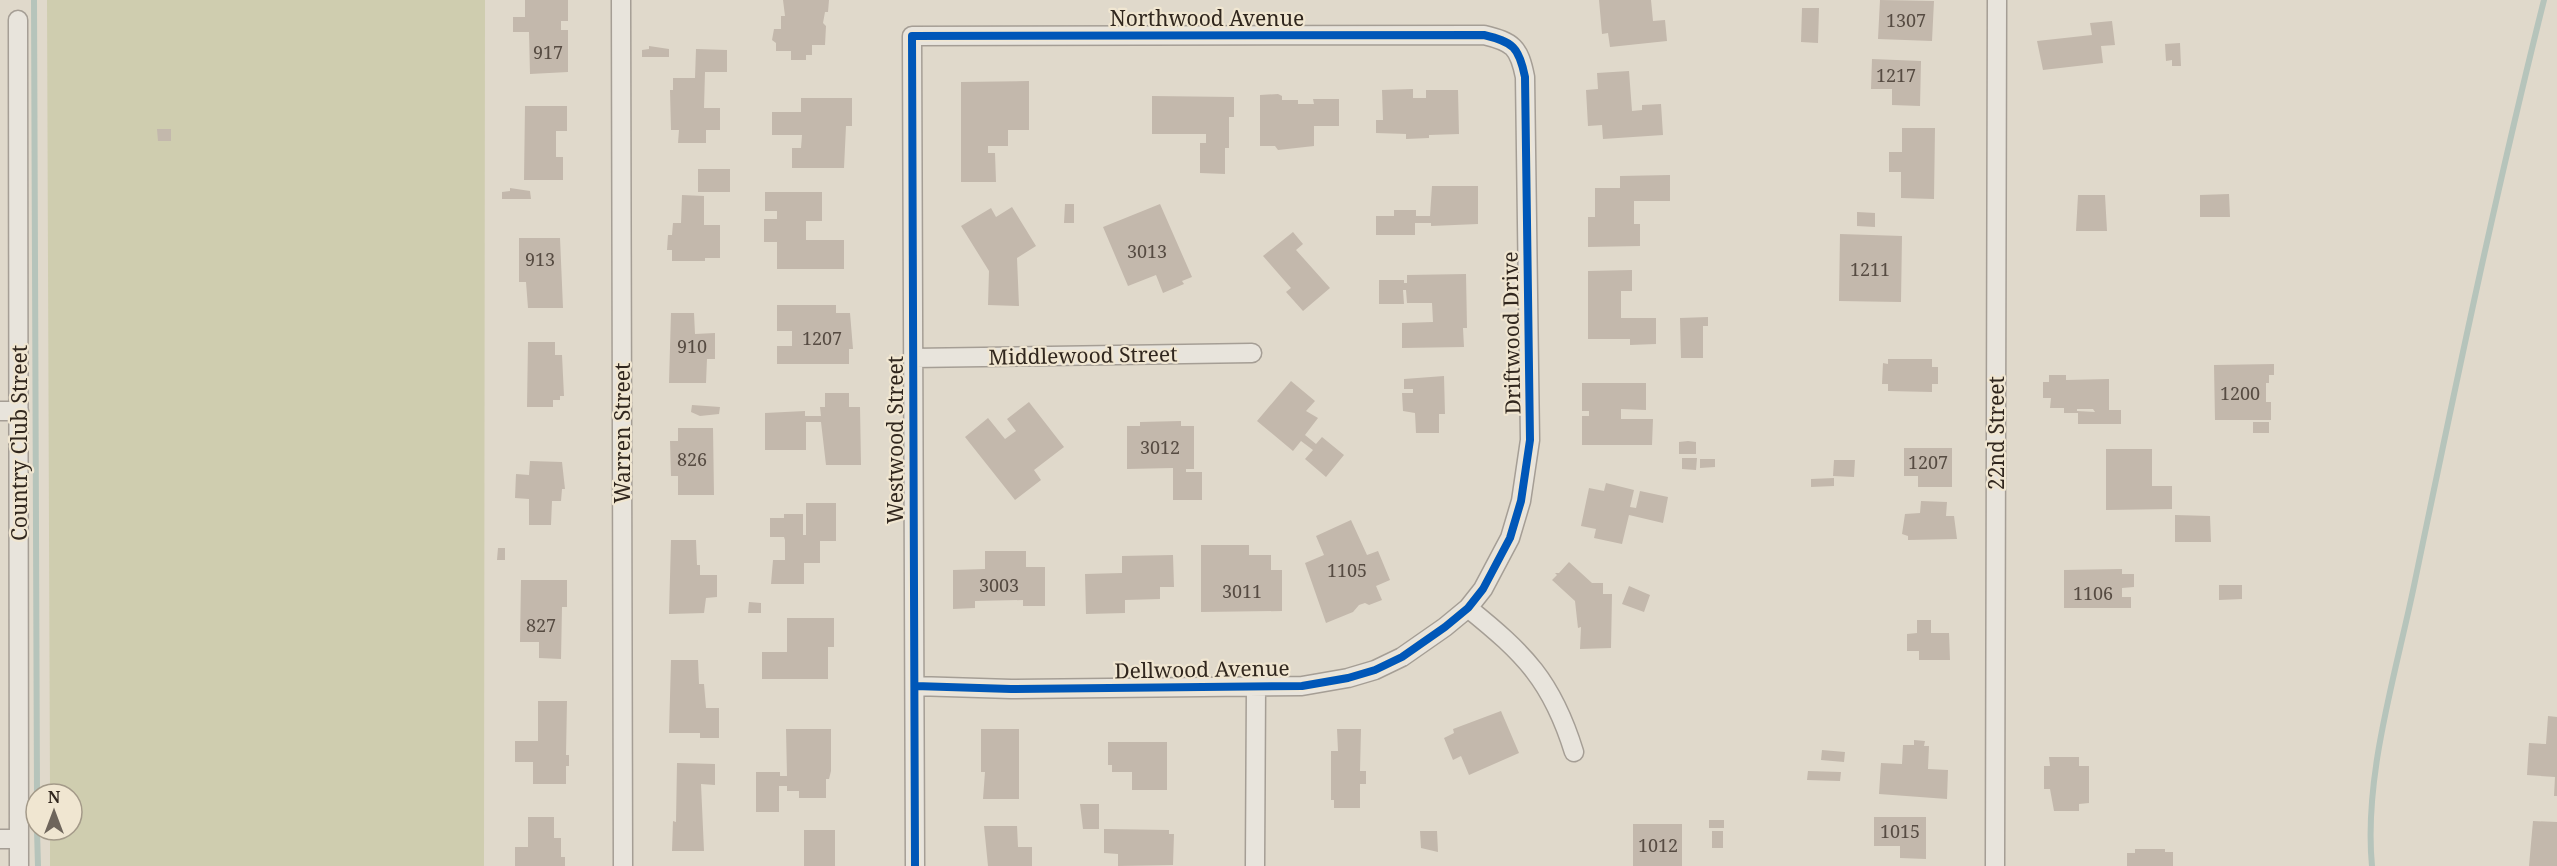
<svg xmlns="http://www.w3.org/2000/svg" width="2557" height="866" viewBox="0 0 2557 866" font-family="'Noto Serif',serif">
<style>
.green{fill:#cfcdaf}
.lines{fill:none;stroke-linecap:round;stroke-linejoin:round}
.stream{stroke:#b6c4bb;stroke-width:6}
.building{fill:#c3b8ac;fill-rule:evenodd}
.minor-casing{stroke:#a59e95;stroke-width:21}
.minor{stroke:#e8e4dc;stroke-width:18}
.cycleway-casing{stroke:#f0e6d1;stroke-width:11}
.cycleway{stroke:#0057b8;stroke-width:8}
.labels{text-anchor:middle;dominant-baseline:central;stroke-width:4.5;stroke-linejoin:round;paint-order:stroke}
.number-label{font-size:18px;fill:#564b42}
.street-label{font-size:21px;fill:#31271e;stroke:#f0e6d1}
</style>
<rect width="100%" height="100%" fill="#e0d9cb"/>
<path class="green" d="M47,0h438l-1,866h-434v-36h22v-36h-22z"/>
<g class="lines">
<path class="stream" d="M34,0l3,794
M37,830l1,36
M2372,866c-9,-92 26,-199 44,-290 40,-193 80,-385 128,-576"/>
</g>
<path class="building" d="M525,0h43v21h-7v9h7v42l-38,2 -1,-42h-16v-15h12z
M783,0h46l-1,12h-3l-2,11 3,3 -1,19h-13v10h-6v5h-15v-9h-15v-8l-4,-3 2,-11h7v-13h4z
M1599,0h52l2,21 12,-1 2,21 -57,6 -2,-14 -6,1z
M1880,0l54,1 -2,40 -54,-2z
M1802,8h17l-1,35 -17,-1z
M2112,21l3,24 -14,1 2,17 -60,7 -6,-29 55,-6 -2,-12z
M2180,43l1,23h-9v-6l-6,1 -1,-17z
M649,46l20,3v8h-27v-7l7,-1z
M696,49l31,1v22h-22l-1,36h16v22h-14v13h-28l1,-13h-8l-1,-40h3v-12h22z
M1872,59l49,2 -1,45 -28,-1v-16h-21z
M1629,71l3,40 10,-1v-5l19,-1 2,31 -60,4 -1,-14 -14,1 -2,-36 12,-1 -1,-16z
M1029,81v49h-21v16h-20v7h7l1,29h-35v-100z
M1413,89v9h13v-8h32l1,44 -30,1v3l-23,1v-5l-30,-1v-13h7l-1,-30z
M1278,94l4,2v4h16v4h16l-1,-5h26v27h-25v20l-36,4 -3,-4h-15v-51z
M1152,96l82,1v20h-5v31h-4v26l-25,-1v-30h6v-9h-54z
M801,98h51v28h-6l-2,42h-52v-20h9l1,-13h-30v-23h29z
M525,106h42v25h-11v26h7v23h-39z
M1902,128h33l-1,71 -33,-1v-26h-12v-20h13z
M157,129h14v12h-13z
M698,169h32v23h-32z
M1670,175v26h-36v23h6v22l-52,1v-30h7v-29h25v-12z
M1432,186h46v38l-47,2v-3h-16v12h-39v-19h18v-6h22v6h14z
M510,188l20,3 1,8h-29v-7l8,-1z
M765,192h57v29h-16v19h38v29h-67v-27h-13v-23h13v-8h-12z
M2229,194l1,23h-30v-22z
M682,195l22,1v29h16v33h-15v3h-33v-11h-5l1,-15h4l1,-12h8z
M2078,195h27l2,36h-31z
M1065,204h9v19h-10z
M1160,204l32,73 -10,4 2,3 -21,9 -7,-18 -28,11 -25,-59z
M1012,207l24,39 -19,12 2,48 -31,-1 1,-34 -28,-45 30,-18 5,9z
M1857,212l18,1v14l-18,-1z
M1293,232l10,12 -7,6 34,38 -27,23 -17,-19 5,-4 -28,-32z
M1840,234l62,2 -1,66 -62,-1z
M519,238h41l3,70h-35l-2,-26h-7z
M1632,270v21h-11v27h35v26l-26,1v-6h-42v-68z
M1466,274l1,54h-4l1,19 -62,1v-25l31,-1 -1,-19h-25l-1,-13h-3l1,14h-25v-24h25v3h3v-8z
M777,305h59v8h14l3,36h-4v15h-72v-18h15v-15h-15z
M671,313h23l1,21 20,-1v26h-8l-1,24h-37z
M1708,317v9h-5v32h-22l-1,-40z
M528,342h27v13h7l2,41h-4v4h-7v7h-26z
M1888,359h44v8h6v17h-6v8l-44,-1v-7h-6l1,-21 5,1z
M2274,364v11h-5v8h-3v19h5v18h-56l-1,-55z
M2049,375h17v5l43,-1v31h12v14h-43v-11h-14v-5h-14l1,-10h-8v-16h6zM2077,409h16l2,3 -18,-1z
M1444,376l1,38h-6v19h-23l-1,-20 -12,-2 -1,-18h11v-4h-9v-10z
M1291,381l24,20 -9,10 12,7 -13,17 11,9 6,-7 22,18 -18,22 -21,-18 8,-9 -12,-9 -8,10 -36,-30z
M1582,383h64v27l-25,-1v10h32l-1,26h-70v-29h7v-5h-7z
M825,393h24v14h11l1,58h-35l-5,-43h-15v28h-41v-37l40,-2v5h16l-1,-9h5z
M1029,402l35,45 -30,23 7,10 -26,20 -50,-63 23,-19 17,21 11,-8 -9,-12z
M692,405l28,2 -1,7 -19,2 -9,-4z
M1181,421v5h13v43h-8v3h16v28h-29v-32l-46,1v-43h13v-4z
M2253,422h16v11h-16z
M678,428h35l1,67h-36v-19h-7l-1,-35h8z
M1688,441l8,1v12h-17v-12z
M1904,448h48v39h-34v-11h-14z
M2106,449h46v37h20v23l-66,1z
M1682,458h15l-1,12 -14,-1z
M1700,459h15v8l-15,1z
M1834,460h21l-1,17 -21,-1z
M530,461l32,1 3,27h-3l-1,12h-9l-1,24h-22v-26l-14,-1 1,-24 13,1z
M1834,478v8l-23,1v-8z
M1606,483l28,7 -4,17 6,1 4,-17 28,6 -5,26 -34,-8 -7,29 -28,-6 2,-9 -15,-3 8,-38 15,3z
M1921,501l26,1 -1,14h8l3,23 -49,1v-4l-6,-2 3,-20 15,-1z
M806,503h30v38h-16v22h-16v21h-33l2,-24h12v-20l-1,-3h-14v-19h14v-4h19v21h3z
M2175,515l35,1 1,26h-36z
M1351,520l16,35 11,-4 12,29 -14,6 6,14 -13,5 -4,-2 -6,2 -6,7 -27,11 -21,-60 19,-8 -8,-19z
M671,540h25l1,25h3v10h17v22l-11,1 -2,15 -35,1z
M1201,545h48v10h22v15h11v41l-81,1z
M498,548h7v12h-8z
M985,551h41v16h19v39h-22v-6l-48,1v7l-22,1v-39l32,-1z
M1173,555l1,32h-14v12l-35,1v13l-39,1 -1,-40 37,-1v-17z
M1569,562l23,21h11v11h9l-1,54 -31,1 1,-22 -3,1 -3,-27 -23,-21 5,-5 -2,-2h4z
M2122,569v5h12v13l-12,1v9h9v11h-67v-38z
M521,580h46v27h-5l-1,52 -22,-1v-16h-19z
M2219,585h23v14l-23,1z
M1629,586l21,9 -6,17 -22,-8z
M749,602l12,1v10h-13z
M787,618h47v29h-6v32h-66v-27h25z
M1917,620h14v13h18l1,27h-31v-9h-12v-17l10,-1z
M671,660h27l1,24h5l2,24h13v30h-19v-5h-31z
M538,701h29l-1,54h3v11h-3v18h-33v-22h-18v-21h23z
M1501,711l18,42 -50,22 -8,-19 -8,4 -9,-22 10,-5 -1,-4z
M2548,716l9,1v79h-3l1,-19 -28,-2 2,-32 17,1z
M786,729h45v42l-2,8h-3v19h-27v-7h-12v-5h-8v26h-23v-40h24v4h7z
M981,729h38v70h-36l2,-27h-4z
M1337,729h24l-1,42h6v13h-6v24h-26v-8h-3v-49h7z
M1914,740l11,1 -1,5h5l-1,23 20,1 -1,29 -68,-5 2,-31 21,1 1,-19h11z
M1108,742h59v48h-35v-18h-20v-7h-4z
M1822,750l23,2 -1,10 -23,-2z
M2049,757h30v9h10v37l-10,1v7h-25l-4,-22h-6v-23h6z
M677,763l38,1v21l-14,-1 3,67h-32l1,-30 3,1z
M1808,771l33,1 -1,9 -33,-1z
M1080,804h19v25h-16z
M528,817h26v21h7v19h4v9h-50v-19h13z
M1874,817h52v42l-26,-1v-12h-26z
M1709,820h15v8h-15z
M2533,821l24,1v44h-28z
M1633,824h49v42h-49z
M984,826h33l1,21h14v19h-44z
M1104,829l65,1v4h5l-1,31 -55,1v-12l-14,-1z
M804,830h31v36h-31z
M1420,831h17l1,21 -17,-4z
M1712,831h11v17h-11z
M2135,849h30v3h8v14h-46v-13h8z"/>
<g class="lines">
<defs>
<path id="minor" d="M621,0l2,866
M18,20l1,846
M913,358l339,-5
M0,411h19
M1468,608c57,46 84,73 106,144
M0,839h19
M915,866l-3,-830 572,-1c29,7 35,12 41,42l5,363 -9,61 -11,37 -27,51 -15,19 -23,19 -43,30 -27,13 -27,8 -46,8 -291,3 -96,-3
M1255,866l1,-178
M1995,866l2,-866"/>
</defs>
<use href="#minor" class="minor-casing"/>
<use href="#minor" class="minor"/>
<defs>
<path id="cycleway" d="M915,866l-3,-830 572,-1c29,7 35,12 41,42l5,363 -9,61 -11,37 -27,51 -15,19 -23,19 -43,30 -27,13 -27,8 -46,8 -291,3 -96,-3"/>
</defs>
<use href="#cycleway" class="cycleway-casing"/>
<use href="#cycleway" class="cycleway"/>
</g>
<g class="labels">
<g class="number-label">
<text x="1906" y="20">1307</text>
<text x="548" y="52">917</text>
<text x="1896" y="75">1217</text>
<text x="1147" y="251">3013</text>
<text x="540" y="259">913</text>
<text x="1870" y="269">1211</text>
<text x="822" y="338">1207</text>
<text x="692" y="346">910</text>
<text x="2240" y="393">1200</text>
<text x="1160" y="447">3012</text>
<text x="692" y="459">826</text>
<text x="1928" y="462">1207</text>
<text x="1347" y="570">1105</text>
<text x="999" y="585">3003</text>
<text x="1242" y="591">3011</text>
<text x="2093" y="593">1106</text>
<text x="541" y="625">827</text>
<text x="1900" y="831">1015</text>
<text x="1658" y="845">1012</text>
</g>
<g class="street-label">
<text x="1207" y="18">Northwood Avenue</text>
<text transform="translate(1511 333) rotate(-91)">Driftwood Drive</text>
<text transform="translate(1083 355) rotate(-1)">Middlewood Street</text>
<text transform="translate(622 433) rotate(-90)">Warren Street</text>
<text transform="translate(1996 433) rotate(-90)">22nd Street</text>
<text transform="translate(895 440) rotate(-90)">Westwood Street</text>
<text transform="translate(19 443) rotate(-90)">Country Club Street</text>
<text transform="translate(1202 669) rotate(-1)">Dellwood Avenue</text>
</g>
</g>
<g transform="translate(54 812)"><circle r="28" fill="#f0e6d1" stroke="#a49a89" stroke-width="1.5"/>
<path d="M0-4.5L10 22L0 15L-10 22Z" fill="#6e655b"/>
<text y="-9" font-size="16" font-weight="bold" text-anchor="middle" fill="#31271e">N</text>
</g>
</svg>
